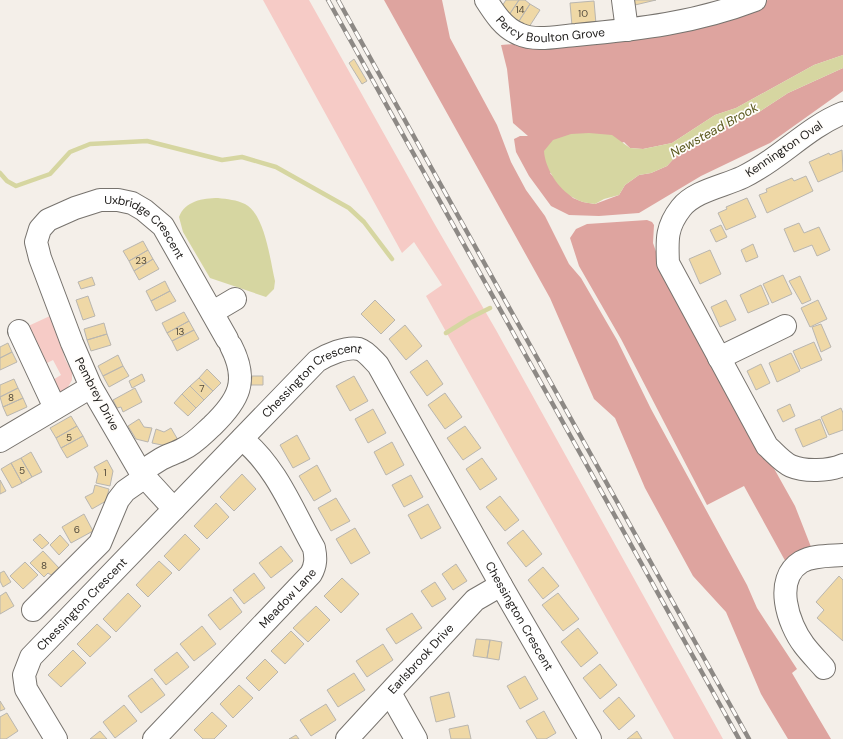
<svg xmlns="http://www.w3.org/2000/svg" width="843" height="739" viewBox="0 0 843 739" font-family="'DM Sans',sans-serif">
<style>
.green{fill:#f6cbc6}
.forest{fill:#dea49f}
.water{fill:#d6d6a1}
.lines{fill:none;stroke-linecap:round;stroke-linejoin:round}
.stream{stroke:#d6d6a1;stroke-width:4.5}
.building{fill:#efd8a6;stroke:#b9b6b0}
.minor-casing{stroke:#77736e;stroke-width:24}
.minor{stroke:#fff;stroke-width:22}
.rail-casing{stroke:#8d8985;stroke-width:4.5}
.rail{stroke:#fffdfa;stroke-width:3;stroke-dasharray:9;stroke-linecap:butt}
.labels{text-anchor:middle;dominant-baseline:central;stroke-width:3.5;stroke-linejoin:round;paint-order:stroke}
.number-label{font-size:10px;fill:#524a3c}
.street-label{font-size:12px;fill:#1d1b19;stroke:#fffdfa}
.water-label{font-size:13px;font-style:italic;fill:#5b591e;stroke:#fffdfa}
</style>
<rect width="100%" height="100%" fill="#f4efe9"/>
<path class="green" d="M263,0h46l125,223 62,107 227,409h-49l-248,-443 16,-11 -28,-43 -12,11z
M52,315l13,44 7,13v8l-4,7 -10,7 -7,-13 10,-6 -8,-15 -10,5 -19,-37z"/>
<path class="forest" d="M384,0h58l8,38 47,87 14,37 15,28 19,26 24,48 12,14 36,62 34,69 96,176 10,23 40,61 -5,4 39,66h-43l-27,-45 -35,-82 -33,-36 -48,-88 -30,-70 -21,-19 -44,-101z
M768,0h75v55l-29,10 -78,43 -21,7 -43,28 -29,6 -13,-1 -6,-6 -74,31 23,25 10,4 12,2 24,-9 6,-10 14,-10 12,-2 16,-7 10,-11 48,-29 31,-12 32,-21 55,-25v23l-73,52 -69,33 -62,37 -40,3 -30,-1 -18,-9 -22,-30 -13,-24 -2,-13 6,-3h8l-15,-13 -6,-54 -6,-24 72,-6 143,-20z
M647,220l5,2 2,3 -1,18 8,23 134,240 18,46 -25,14 -44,-80 -37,19 -86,-166 -42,-73 -9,-28 6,-9 11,-5z"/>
<path class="water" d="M843,55v13l-55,25 -32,21 -31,12 -48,29 -10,11 -16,7 -12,2 -14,10 -6,10 -15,4 -9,5c-7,-1 -15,-2 -21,-6 -16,-9 -29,-30 -30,-47l9,-11 18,-6 18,-1 23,2 18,13 13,1 29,-6 43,-28 21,-7 78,-43z
M218,198c9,1 19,2 27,6 20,10 25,56 30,77l-1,8 -8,8 -56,-19 -27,-46 -4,-15c6,-16 24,-19 39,-19z"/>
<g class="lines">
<path class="stream" d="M0,173l7,8 9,5 34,-12 20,-22 20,-8 57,-3 75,19 20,-3 34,10 73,41 15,14 28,37
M446,333l24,-15 20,-10"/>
</g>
<path class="building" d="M506,0h13l-10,15 -9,-6z
M519,0h6l5,4 -11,17 -10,-6z
M634,0h22l-21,5z
M594,1l2,23 -24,2 -2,-23z
M530,4l10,6 -11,17 -10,-6z
M354,59l13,22 -5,3 -13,-21z
M842,150l1,21 -25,11 -9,-20 20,-9 1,2z
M806,176l7,15 -46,22 -8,-18 8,-3 -1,-3 26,-11 2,3z
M747,198l9,19 -30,13 -8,-17 9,-4 -1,-2z
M799,223l5,10 15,-6 11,23 -13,6 -5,-11 -18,7 -10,-23z
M721,225l6,12 -11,5 -6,-12z
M143,241l5,9 -19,11 -6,-10z
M753,244l5,13 -12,5 -5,-12z
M148,250l5,9 -19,12 -5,-10z
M710,250l11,24 -21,10 -11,-25z
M153,259l6,10 -20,11 -5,-9z
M783,275l9,19 -20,9 -9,-19z
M800,276l11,24 -9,4 -13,-23z
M92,277l3,8 -14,4 -3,-7z
M165,281l5,10 -19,10 -5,-10z
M761,285l8,19 -21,9 -8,-18z
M170,291l6,10 -20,10 -5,-10z
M88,296l7,20 -12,4 -7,-20z
M375,300l20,20 -14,14 -20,-20z
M726,300l10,20 -16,7 -9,-20z
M818,300l9,19 -17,8 -9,-19z
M184,312l5,9 -22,12 -5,-10z
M189,321l5,9 -22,11 -5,-8z
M104,323l3,11 -20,6 -3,-11z
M821,324l10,23 -10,5 -9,-25z
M405,325l17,21 -16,14 -17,-21z
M194,330l5,9 -22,12 -5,-10z
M107,334l4,11 -20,6 -4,-11z
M814,342l8,18 -21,9 -8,-18z
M8,343l4,9 -12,6v-11z
M12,352l5,10 -17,8v-12z
M791,353l9,18 -23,11 -8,-19z
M118,355l5,11 -20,10 -5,-10z
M427,360l16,24 -16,12 -17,-24z
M761,364l9,19 -14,7 -9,-19z
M123,366l6,10 -20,11 -6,-11z
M207,369l14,14 -8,8 -14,-13z
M142,374l3,7 -13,7 -3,-7z
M252,376h11v9h-12z
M354,376l14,25 -18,10 -14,-25z
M199,378l14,13 -9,9 -14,-14z
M14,379l4,9 -18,9v-12z
M190,386l14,14 -8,8 -14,-14z
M18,388l5,10 -20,9 -3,-10z
M135,388l7,14 -19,10 -2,-5 -4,1 -4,-8z
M445,393l17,24 -17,12 -17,-24z
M182,394l14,14 -8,8 -14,-13z
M23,398l4,9 -20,9 -4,-9z
M790,404l5,12 -12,6 -6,-12z
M841,408l2,5v17l-14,5 -8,-18z
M373,409l13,24 -18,10 -13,-24z
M71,416l6,10 -21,12 -6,-10z
M139,419l5,8 8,1 -4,14 -12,-3 -8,-13z
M820,419l7,18 -24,10 -8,-18z
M77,426l6,10 -22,12 -5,-10z
M465,426l16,22 -18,12 -16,-22z
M171,428l7,12 -11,6 -15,-3 4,-14 8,3z
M297,435l13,24 -17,9 -13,-23z
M83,436l5,10 -21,12 -6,-10z
M392,442l12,23 -18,10 -12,-23z
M31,452l11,20 -10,5 -11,-19z
M21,458l11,19 -10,6 -11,-20z
M482,458l15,21 -17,11 -14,-21z
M107,460l6,11 -3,15 -14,-3 2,-9 -4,-7z
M11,463l11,20 -10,5 -11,-19z
M317,465l14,26 -17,10 -15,-25z
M242,474l14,15 -22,22 -14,-14z
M411,475l12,22 -19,10 -12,-22z
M0,480l6,11 -6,3z
M95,485l14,4 -3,12 -14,8 -7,-12 8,-4z
M500,496l19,24 -14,11 -19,-24z
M336,498l14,23 -19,10 -13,-23z
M216,503l13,14 -22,22 -13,-13z
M428,504l13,24 -20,11 -13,-24z
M84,514l9,17 -22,12 -9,-16z
M355,528l15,25 -19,11 -15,-25z
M523,530l19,24 -16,13 -19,-24z
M40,534l9,9 -7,6 -9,-9z
M185,534l15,15 -21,22 -15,-15z
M60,535l9,10 -10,10 -9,-10z
M281,546l12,15 -22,17 -12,-15z
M43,551l16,17 -8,7 -3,-2 -4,4 -14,-14z
M159,561l13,12 -24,24 -12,-12z
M25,562l13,13 -15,14 -13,-13z
M456,564l11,17 -14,9 -11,-16z
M543,567l16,19 -16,13 -15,-19z
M4,571l7,11 -8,5 -3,-6v-8z
M254,573l11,15 -21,16 -11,-14z
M839,576l4,4v61l-26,-23 7,-8 -8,-8z
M342,578l17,16 -18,19 -17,-17z
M435,582l11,17 -14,8 -11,-16z
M6,592l8,14 -14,8v-18z
M128,593l13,13 -25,26 -13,-13z
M558,593l21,26 -16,12 -21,-26z
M231,597l11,15 -22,18 -12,-15z
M316,606l14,14 -22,22 -15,-14z
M412,613l10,15 -26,16 -10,-15z
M97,624l14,13 -21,20 -13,-13z
M202,626l14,18 -22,17 -14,-17z
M578,628l20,25 -17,14 -20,-25z
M291,631l13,13 -19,20 -14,-13z
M476,639l14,1 -3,18 -14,-2z
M490,640l12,2 -3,18 -12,-2z
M383,644l10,16 -26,17 -11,-16z
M73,650l13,13 -25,24 -13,-12z
M177,652l12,15 -23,18 -12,-15z
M265,659l13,13 -19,19 -13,-13z
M600,664l17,21 -17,14 -17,-21z
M354,673l11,17 -27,17 -11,-17z
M525,676l13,23 -18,10 -13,-23z
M152,678l13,17 -24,18 -13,-17z
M239,685l14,13 -20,20 -13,-14z
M449,692l6,25 -19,5 -6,-25z
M619,697l16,19 -16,14 -16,-19z
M0,701l5,8 -5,2z
M326,704l10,16 -25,16 -11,-16z
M124,705l13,16 -22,17 -12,-16z
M544,711l12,22 -10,6h-9l-11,-18z
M212,712l15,14 -13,13h-11l-9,-9z
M7,713l11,18 -12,8h-6v-22z
M468,725l3,14h-20l-2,-10z
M100,731l7,8h-17z
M637,731l5,8h-15z
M296,735l3,4h-10z"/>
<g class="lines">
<defs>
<g id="minor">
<path id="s1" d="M486,0c9,14 18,28 33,34 17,8 40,2 57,1 64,-6 119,-12 179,-35"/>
<path d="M623,0l4,30"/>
<path d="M843,113c-37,15 -64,47 -100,64 -19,9 -49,14 -62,31 -15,19 -14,32 -13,55l99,183c7,6 15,16 24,20 14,6 38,5 52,-1"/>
<path d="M213,312l22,-13"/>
<path d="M19,331l36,77"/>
<path d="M719,358l66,-32"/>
<path d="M0,441l91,-54"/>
<path d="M141,473c6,-5 13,-10 20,-14 7,-4 15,-6 22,-10 11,-5 20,-15 29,-23 27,-26 37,-45 19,-80"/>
<path id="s2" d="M174,509l-33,-36 -50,-86 -19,-44 -32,-85 -4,-16 4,-13 8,-9 27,-12 25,-8h18l14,3 12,7 19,16 64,113"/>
<path d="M33,610l67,-67 18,-43 7,-9 20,-14"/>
<path d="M824,668c-7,-8 -14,-15 -20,-23 -16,-21 -31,-66 -3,-83 12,-7 28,-6 42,-7"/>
<path d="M390,693l26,46"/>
<path id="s3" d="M56,739l-30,-50 -2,-14 7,-18 286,-296c10,-6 29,-15 42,-12 7,2 14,11 19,16l123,220 89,154"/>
<path id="s4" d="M154,739l157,-165c5,-9 5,-16 3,-26 -21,-37 -38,-82 -72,-109"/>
<path id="s5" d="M347,739l128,-139 26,-15"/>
</g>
</defs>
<use href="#minor" class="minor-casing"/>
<use href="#minor" class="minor"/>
<defs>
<path id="rail" d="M328,0l411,739
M338,0l411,739"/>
</defs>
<use href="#rail" class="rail-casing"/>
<use href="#rail" class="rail"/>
</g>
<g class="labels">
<g class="number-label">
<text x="520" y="9">14</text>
<text x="583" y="13">10</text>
<text x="141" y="260">23</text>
<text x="180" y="331">13</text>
<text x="202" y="388">7</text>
<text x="11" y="397">8</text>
<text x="69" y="437">5</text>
<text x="22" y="470">5</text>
<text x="105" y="472">1</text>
<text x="77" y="529">6</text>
<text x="44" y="565">8</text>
</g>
<g class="street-label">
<text stroke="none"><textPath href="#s1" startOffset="78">Percy Boulton Grove</textPath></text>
<text transform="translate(784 149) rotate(-34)">Kennington Oval</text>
<text stroke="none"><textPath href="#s2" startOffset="441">Uxbridge Crescent</textPath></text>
<text stroke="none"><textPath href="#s3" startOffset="489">Chessington Crescent</textPath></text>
<text transform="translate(97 394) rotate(62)">Pembrey Drive</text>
<text stroke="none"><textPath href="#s4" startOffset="194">Meadow Lane</textPath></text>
<text stroke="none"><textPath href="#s3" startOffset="165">Chessington Crescent</textPath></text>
<text stroke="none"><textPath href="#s3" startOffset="861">Chessington Crescent</textPath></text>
<text stroke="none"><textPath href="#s5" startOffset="109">Earlsbrook Drive</textPath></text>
</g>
<g class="water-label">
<text transform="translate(714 130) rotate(-29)">Newstead Brook</text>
</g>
</g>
</svg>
